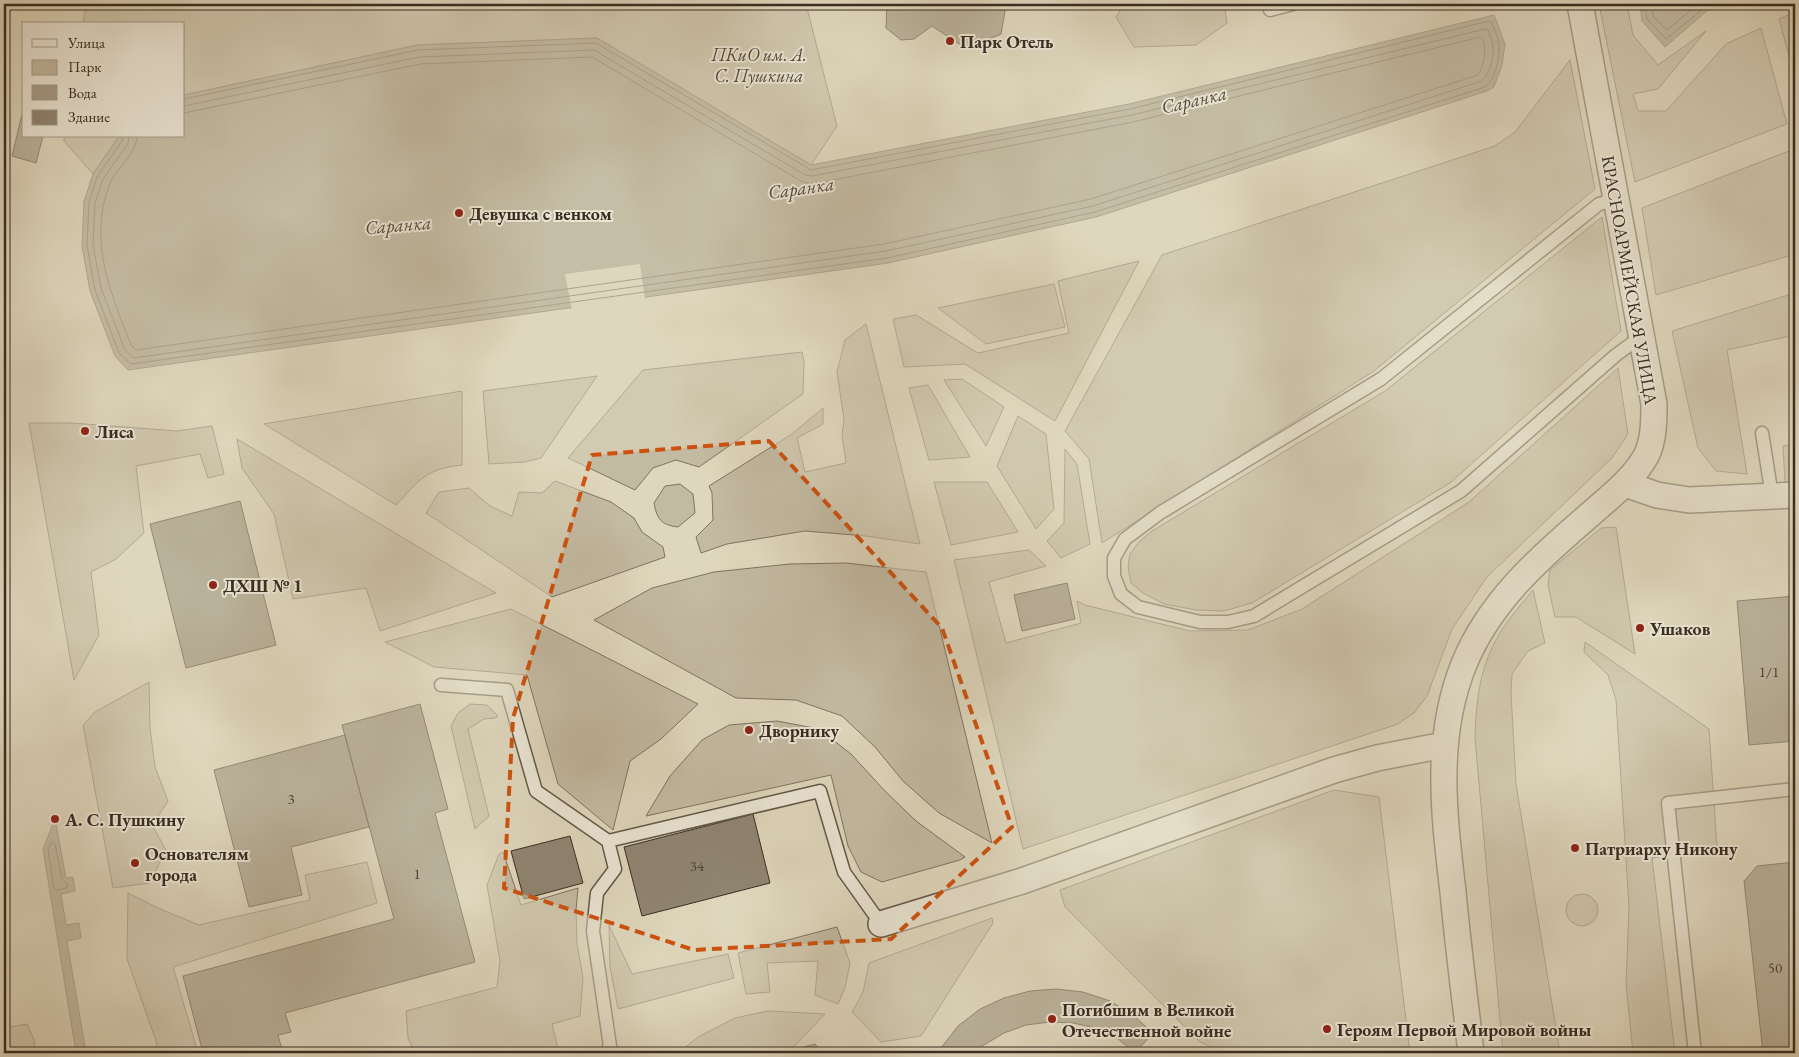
<svg xmlns="http://www.w3.org/2000/svg" width="1799" height="1057" viewBox="0 0 1799 1057" font-family="'EB Garamond',serif">
<style>
.green{fill:#c3baa2;stroke:#7e7462}
.water{fill:#a79d88;stroke:#7b705f}
.pier{fill:#dfd7bd}
.lines{fill:none;stroke-linecap:round;stroke-linejoin:round}
.shore{stroke:#706554;stroke-width:1}
.building{fill:#8f8572;stroke:#392d21}
.service-casing{stroke:#625848;stroke-width:15}
.minor-casing{stroke:#625848;stroke-width:28}
.service{stroke:#eae5d4;stroke-width:12}
.minor{stroke:#eae5d4;stroke-width:25}
.marked{fill:none;stroke:#ce520f;stroke-width:4;stroke-dasharray:10 6;stroke-linejoin:round}
.poi-dot{fill:#8f2418;stroke:#eae5d4;stroke-width:2}
.labels{text-anchor:middle;dominant-baseline:central;stroke-width:4;stroke-linejoin:round;paint-order:stroke}
.number-label{font-size:15px;fill:#4e4335}
.poi-label{font-size:18px;font-weight:bold;fill:#392d21;stroke:#eae5d4;text-anchor:start}
.park-label{font-size:18px;font-style:italic;fill:#55493b;stroke:#eae5d4}
.street-label{font-size:18px;fill:#392d21;stroke:#eae5d4}
.water-label{font-size:19px;font-style:italic;fill:#54493b;stroke:#eae5d4}
</style>
<rect width="100%" height="100%" fill="#dfd7bd"/>
<filter id="stains"><feTurbulence type="fractalNoise" baseFrequency=".004" numOctaves="4"/><feColorMatrix values="0 0 0 0 .2 0 0 0 0 .09 0 0 0 0 .02 0 0 0 .5 -.17"/></filter>
<radialGradient id="worn" r=".72"><stop offset=".6" stop-color="#630" stop-opacity="0"/><stop offset="1" stop-color="#630" stop-opacity=".3"/></radialGradient>
<path class="green" d="M86,4h720l31,122 -26,39 -214,-127 -179,7 -234,50v-71h-101z
M1124,4h100l3,19 -31,22 -62,2 -18,-30z
M1599,4h28l6,31 25,30 48,-34 -48,58 -25,5 5,17h28l60,-67 35,-16 26,96 -152,58z
M1795,12v66l-16,-59z
M1570,60l25,129 -221,182 -272,172 -13,-84 -24,-28 97,-176 333,-109 20,-14z
M64,136h55l-26,38 -29,-33z
M1794,149l1,5v100l-139,41 -14,-87z
M1602,217l19,114 -171,152 -198,120 -28,8 -28,-1 -32,-6 -21,-11 -12,-10 -3,-16 2,-13 9,-12 13,-11 233,-140z
M1139,261l-84,160 -90,-57 -61,3 -11,-48 23,-4 62,38 91,-20 -11,-52z
M1054,284l11,43 -79,17 -48,-36z
M1795,293v42l-68,15 20,124 -31,-3 -18,-23 -26,-117z
M866,324l54,220 -54,-8 -61,-5 -78,13 -26,9 -5,-16 17,-17 -1,-27 -3,-7 83,-52 31,-26v16l-26,14 8,34 41,-9 -4,-28 2,-16 -7,-47 8,-32z
M802,352l2,10 -1,32 -104,73 -23,-7 -23,8 -18,22 -67,-32 75,-88z
M1618,368l10,66 -16,24 -125,119 -35,52 -25,67 -13,17 -16,11 -375,125 -69,-289 75,-10 17,16 -57,16 17,61 75,-20 -4,-22 8,4 105,26 58,-1 54,-21 167,-107z
M597,376l-56,82 -16,4 -36,2 -6,-73z
M962,379l42,28 -18,39 -42,-66z
M928,385l42,72 -41,3 -20,-72z
M462,391v74c-37,4 -42,15 -66,40l-132,-81z
M1018,416l28,18 8,75 -18,20 -39,-63z
M29,423h43l105,8 35,-5 12,48 -16,4 -8,-24 -64,12 8,67 -28,26 -25,13 8,63 -25,45z
M237,439l259,154 -116,38 -14,-43 -73,11 -19,-85 -32,-46z
M1795,444v38h-10l-2,-36z
M1065,449l12,15 13,80 -29,14 -14,-17 17,-18z
M555,481l56,21 23,16 8,14 21,15 2,10 -113,40 -126,-84 13,-21 30,-4 21,18 22,10 7,-24 23,1z
M934,482h53l31,50 -67,13z
M680,484l13,10 2,19 -17,14c-17,-2 -21,-8 -24,-24l11,-17z
M1616,527l19,127 -59,-37h-21l-7,-32 2,-15 51,-42z
M846,563l80,9 66,271 -53,-30 -36,-32 -28,-34 -33,-31 -46,-16 -60,-2 -142,-78 58,-32 62,-16 76,-8z
M1533,590l12,53 -17,8 -16,23 -1,19 5,91 44,269h-57l-28,-315c1,-34 4,-67 21,-98 9,-18 24,-34 37,-50z
M511,609l187,95 -37,35 -31,22 -17,69 -55,-46 -31,-109 -93,-8 -49,-25z
M1585,642l124,87 8,118 -65,11 23,195h-42l-7,-69 3,-77 -13,-207 -8,-25 -24,-23z
M149,682l1,46 5,39 13,34 -16,24 14,25 -16,33 -37,5 -30,-163 12,-13z
M470,704l17,1 11,11 -3,2 -11,1 -16,10 21,87 -14,13 -24,-103 7,-13z
M777,721l42,8 32,25 33,36 32,31 49,36 -5,3 -78,22 -21,-10 -13,-26 -17,-71 -185,41 24,-40 32,-36 27,-15z
M1334,790l45,7 31,256h-185l-25,-11 -135,-135 -5,-17z
M503,852l18,53 57,-17 -2,22 1,34 6,34 -3,38 -28,8 7,29h-82l-2,-4 -16,4h-44l-7,-15 -2,-27 91,-24 3,-26 -13,-76 12,-31z
M367,862l10,41 -204,64 25,86h-40l-2,-12 -29,-82 1,-66 30,15 41,17 111,-25 -5,-25z
M1566 910a16 16 0 1 1 32 0a16 16 0 1 1-32 0Z
M992,918l1,5 -72,113 -40,6 -29,-30 11,-20 6,-29z
M609,925l23,49 96,-20 6,24 -116,31 -8,-42z
M837,927l13,36 -5,25 -7,16 -23,-9 3,-34 -51,2 3,29 -24,2 -8,-41z
M768,1011l57,3 -37,39h-11l-8,-5 -23,3 -6,2h-50l-6,-5 16,-12 35,-18z
M27,1024l7,16 2,13h-32v-25z"/>
<path class="water" d="M1640,4h81l-13,6 -43,37 -23,-26z
M1494,15l11,29 -3,21 -8,22 -7,4 -391,126 -208,46 -760,107 -13,-14 -25,-65 -8,-45 2,-45 9,-27 26,-38h65v-41l234,-50 179,-7 214,127 318,-61z
M55,819l11,59 7,-1 2,14 -14,3 5,31 13,-2 2,15 -14,3 19,112h-10l-33,-204z"/>
<path class="pier" d="M640,264l5,35 -73,11 -7,-36z"/>
<g class="lines">
<path class="shore" d="M1645,4l2,15 19,20 43,-35
M1651,4l2,12 14,14 31,-26
M123,136l-1,5 -25,36 -8,25 -2,43 8,45 24,63 12,11 756,-106 208,-46 390,-125c10,-7 15,-29 14,-41 0,-8 -5,-16 -7,-23l-3,-2 -359,88 -319,61 -215,-127 -178,7 -234,49
M129,136l-1,8 -25,35 -8,24 -2,42 8,43 24,62 9,8 752,-107 207,-45 389,-125c8,-7 12,-24 11,-35 0,-5 -4,-11 -5,-16l-3,-1 -353,86 -320,61 -7,-1 -211,-125 -175,7 -235,49
M137,136c-1,20 -22,32 -28,50 -21,55 2,108 22,159l5,5 748,-106 207,-45 387,-124c6,-11 9,-24 5,-36l-3,-2 -347,85 -321,62 -11,-3 -209,-124 -172,7 -236,49
M53,842l2,2 7,35 6,6 -2,3 -9,2 -3,-1 -6,-39 3,-7z"/>
</g>
<path class="building" d="M887,4h123l-4,1 -5,29 -34,15 -35,-23 -18,13 -13,1 -15,-12z
M24,106v30h19l-7,27 -24,-7z
M240,501l36,144 -90,23 -36,-144z
M1067,583l8,36 -53,12 -8,-36z
M1795,596v145l-46,4 -12,-144z
M420,704l28,105 -13,4 40,149 -190,51 6,19 -13,3 5,18h-80l-20,-77 211,-57 -52,-194z
M345,735l24,92 -78,20 11,48 -53,12 -35,-137z
M753,814l17,69 -128,33 -18,-69z
M570,836l13,47 -59,16 -13,-48z
M1795,862v191h-32l-19,-172 13,-15z
M4,989l6,31 -6,1z
M1056,989l27,3 27,9 23,14 20,18 -18,20 -18,-15 -21,-10 -23,-5 -23,-1 -24,3 -22,8 -20,12 -10,8h-37l21,-27 22,-17 24,-11 26,-7z
M815,1044l7,9h-26l4,-5z"/>
<g class="lines">
<defs>
<path id="service" d="M1269,4l1,6 23,-6
M1617,199l-18,5 -218,175 -221,134 -35,26 -11,19v18l7,18 17,13 62,15h28l26,-6 207,-125 155,-136 26,-19
M1762,433l10,63
M441,685l66,5 29,101 72,50 212,-50 24,81 37,52
M606,1053l4,-7 -17,-115 4,-38 18,-24 -7,-28
M1695,1053l-27,-250 127,-14"/>
<path id="minor" d="M1625,484l32,11 32,5 106,-5
M881,924l141,-43 312,-111 43,-12 67,-13
M1471,1053c-6,-54 -13,-107 -18,-161 -9,-77 -19,-154 11,-228 25,-61 73,-104 122,-146 21,-19 46,-37 60,-62 8,-15 8,-36 8,-52l-74,-400"/>
</defs>
<use href="#service" class="service-casing"/>
<use href="#minor" class="minor-casing"/>
<use href="#service" class="service"/>
<use href="#minor" class="minor"/>
</g>
<path d="M0 0H1799V1057H0ZM769,441l173,187 70,199 -121,112 -197,11 -190,-62 9,-170 79,-263z" fill="#dfd7bd" fill-opacity=".55" fill-rule="evenodd"/>
<path class="marked" d="M769,441l173,187 70,199 -121,112 -197,11 -190,-62 9,-170 79,-263z"/>
<g class="poi-dot">
<circle cx="950" cy="41" r="5"/>
<circle cx="459" cy="213" r="5"/>
<circle cx="85" cy="431" r="5"/>
<circle cx="213" cy="585" r="5"/>
<circle cx="1640" cy="628" r="5"/>
<circle cx="749" cy="730" r="5"/>
<circle cx="55" cy="819" r="5"/>
<circle cx="1575" cy="848" r="5"/>
<circle cx="135" cy="863" r="5"/>
<circle cx="1052" cy="1019" r="5"/>
<circle cx="1327" cy="1029" r="5"/>
</g>
<g class="labels">
<g class="number-label">
<text x="1769" y="671">1/1</text>
<text x="291" y="798">3</text>
<text x="697" y="865">34</text>
<text x="417" y="873">1</text>
<text x="1775" y="967">50</text>
</g>
<g class="poi-label">
<text x="960" y="41">Парк Отель</text>
<text x="469" y="213">Девушка с венком</text>
<text x="95" y="431">Лиса</text>
<text x="223" y="585">ДХШ № 1</text>
<text x="1650" y="628">Ушаков</text>
<text x="759" y="730">Дворнику</text>
<text x="65" y="819">А. С. Пушкину</text>
<text x="1585" y="848">Патриарху Никону</text>
<text x="145" y="853">Основателям<tspan x="145" dy="21">города</tspan></text>
<text x="1062" y="1009">Погибшим в Великой<tspan x="1062" dy="21">Отечественной войне</tspan></text>
<text x="1337" y="1029">Героям Первой Мировой войны</text>
</g>
<g class="park-label">
<text x="759" y="54">ПКиО им. А.<tspan x="759" dy="21">С. Пушкина</tspan></text>
</g>
<g class="street-label">
<text transform="translate(1630 280) rotate(80)">КРАСНОАРМЕЙСКАЯ УЛИЦА</text>
</g>
<g class="water-label">
<text transform="translate(1194 100) rotate(-13)">Саранка</text>
<text transform="translate(801 188) rotate(-8)">Саранка</text>
<text transform="translate(398 225) rotate(-5)">Саранка</text>
</g>
</g>
<rect width="1799" height="1057" fill="none" stroke="#dfd7bd" stroke-width="20"/>
<rect x="5" y="5" width="1789" height="1047" fill="none" stroke="#392d21" stroke-width="2.5"/>
<rect x="10" y="10" width="1779" height="1037" fill="none" stroke="#392d21"/>
<rect x="22" y="22" width="162" height="115" fill="#eae5d4" stroke="#a39b8c"/>
<rect x="32" y="39" width="25" height="8" fill="#eae5d4" stroke="#a39b8c"/>
<text x="68" y="48" font-size="15" fill="#392d21">Улица</text>
<rect x="32" y="60" width="25" height="15" fill="#c3baa2" stroke="#a39b8c"/>
<text x="68" y="72" font-size="15" fill="#392d21">Парк</text>
<rect x="32" y="85" width="25" height="15" fill="#a79d88" stroke="#a39b8c"/>
<text x="68" y="98" font-size="15" fill="#392d21">Вода</text>
<rect x="32" y="110" width="25" height="15" fill="#8f8572" stroke="#a39b8c"/>
<text x="68" y="122" font-size="15" fill="#392d21">Здание</text>
<rect width="100%" height="100%" filter="url(#stains)"/>
<rect width="100%" height="100%" fill="url(#worn)"/>
</svg>
